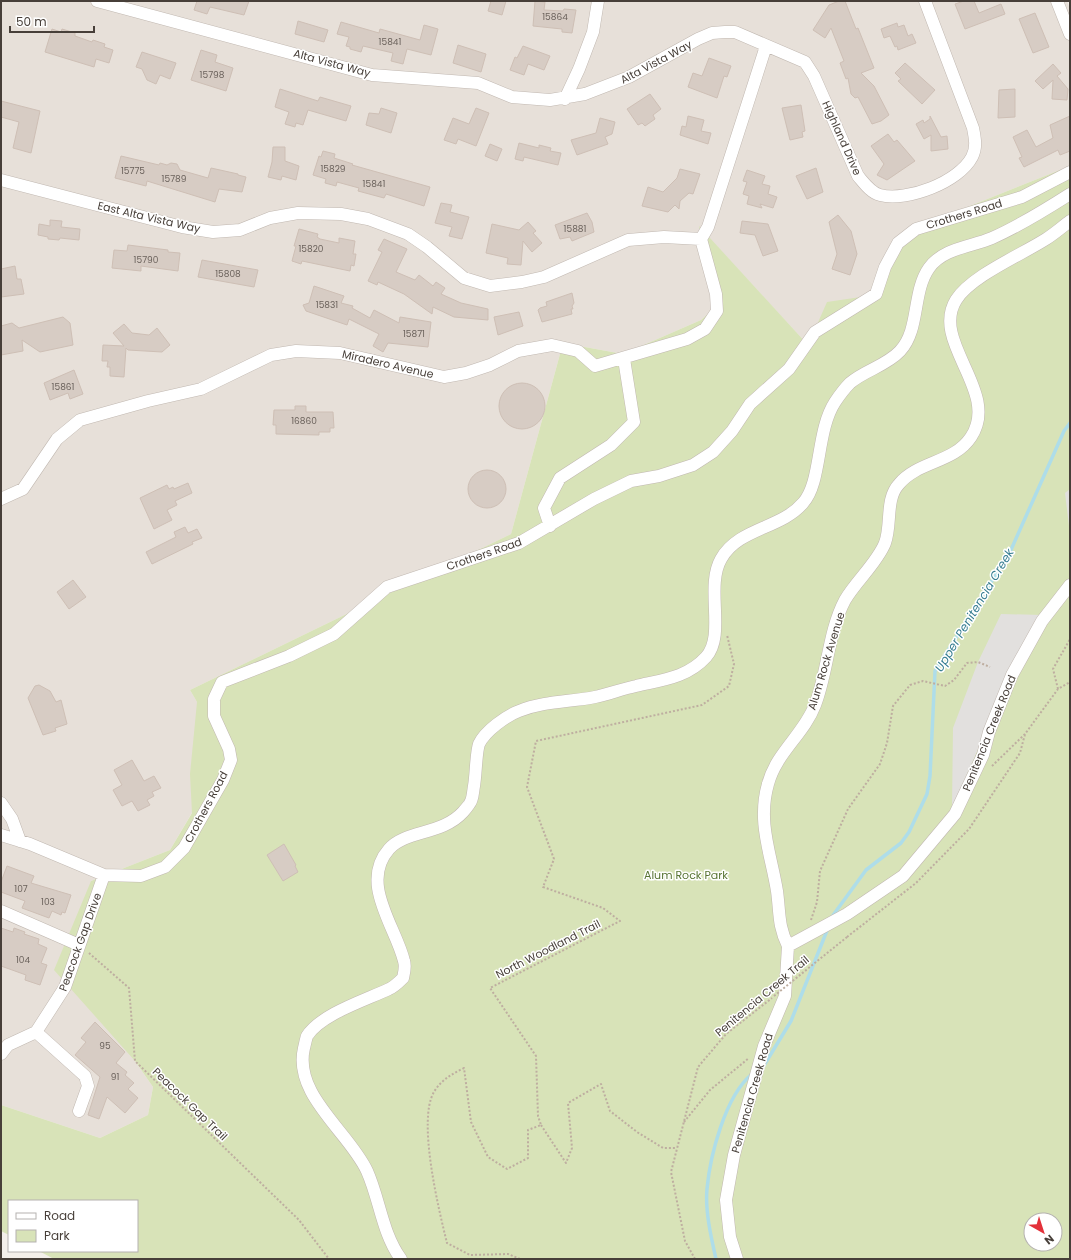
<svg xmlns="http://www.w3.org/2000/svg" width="1071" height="1260" viewBox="0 0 1071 1260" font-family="Poppins,sans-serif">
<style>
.residential{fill:#e7e0d9}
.green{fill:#d8e3b8;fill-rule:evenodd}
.parking{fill:#e2e0de}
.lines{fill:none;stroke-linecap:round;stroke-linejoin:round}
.stream{stroke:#aedde9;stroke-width:3.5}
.building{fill:#d7ccc4;stroke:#cebfb5}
.minor-casing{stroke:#c1b8b1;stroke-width:13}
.path{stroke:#beaea0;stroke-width:2;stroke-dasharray:2 2;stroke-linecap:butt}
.minor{stroke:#fff;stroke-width:12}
.path-bridge{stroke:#beaea0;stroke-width:2;stroke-dasharray:2 2;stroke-linecap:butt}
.labels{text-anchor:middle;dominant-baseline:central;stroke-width:3;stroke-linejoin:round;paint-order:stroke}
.number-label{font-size:9px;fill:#6b625c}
.street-label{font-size:11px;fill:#473f39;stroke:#fff}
.park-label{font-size:11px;fill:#577332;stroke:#fff}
.water-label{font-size:12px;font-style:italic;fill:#367d91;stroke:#fff}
</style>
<rect width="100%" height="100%" fill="#f3efea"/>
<path class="residential" d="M1,1h1066l3,8v157l-145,58 -51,71 -66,50 -109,-118 13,83 -11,10 -78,34 -60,-11 -52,191 -321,156 37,63 -57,97 -79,31 44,180 18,26 -5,28 -48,23 -99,-33z"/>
<path class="green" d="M1070,166v1093h-1016l-15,-8h98v-50h-128v34l-8,-4v-126l99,33 48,-23 5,-28 -18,-26 -81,-91 37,-89 79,-31 22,-37 -2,-39 7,-72 -7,-12 321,-156 52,-191 60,11 78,-34 11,-10 -1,-17 -12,-67 109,119 19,-43 47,-7 22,-53 29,-18zM1031,1220h24v24h-24z"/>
<path class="parking" d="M1070,489v45l-5,-41z
M1001,614l41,1 -41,82 -49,111 1,-80 25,-66z"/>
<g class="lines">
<path class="stream" d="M831,918l35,-48 35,-27 8,-11 18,-38 3,-18 5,-105 75,-119 54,-121 6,-8
M763,1067l28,-46 37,-93
M716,1259c-5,-22 -11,-48 -9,-70 3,-33 18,-93 45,-115"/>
</g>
<path class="building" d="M197,1h52l-5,14 -34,-8 -3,7 -13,-4z
M491,1h15l-4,14 -14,-4z
M535,1l10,1 -1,8 19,1 1,-2 12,1 -4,23 -10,-1v-3l-29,-3z
M839,1h6l11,28 2,-1 16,40 -13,5 13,13 15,29 -8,6 -9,3 -14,-27 -3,1 -4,-4 -3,-16 -2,1 -6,-16 4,-2 -13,-33 -6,10 -12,-8 16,-25z
M964,1h10l5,12 22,-9 4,10 -40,15 -10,-25z
M1035,13l14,34 -16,6 -14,-34z
M298,21l30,9 -4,12 -29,-8z
M341,22l38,11 1,-4 40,11 4,-15 14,4 -7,26 -24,-6 -4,15 -12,-3 2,-8 -30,-7 -2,6 -11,-3v-2l-4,-1 3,-9 -12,-3z
M897,23l1,4 6,-2 4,11 4,-2 4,9 -18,7 -1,-4 -2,1 -5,-11 -6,2 -3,-9z
M52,29l9,3 1,-3 13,4v3l17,6 1,-2 12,4 -1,3 9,3 -4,13 -13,-4 -2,8 -49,-15z
M458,45l28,9 -5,18 -28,-9z
M523,46l27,10 -6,14 -16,-6 -4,11 -14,-5 5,-13 2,1z
M201,50l16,5 -2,7 18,6 -7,23 -35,-11z
M142,52l34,11 -6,16 -10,-4 -4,9 -9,-4 -5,-11 -6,-2z
M709,58l22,8 -4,11 -3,-1 -7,22 -29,-11 5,-14 9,3z
M905,63l30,27 -13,14 -24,-23 3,-2 -6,-6z
M1053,64l8,9 -4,3 11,13 -1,11 -15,-1 1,-19 -10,9 -8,-8z
M280,89l38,12 2,-4 31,9 -5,15 -38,-11 -5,15 -7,-2 -1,4 -10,-3 4,-12 -14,-5z
M1015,89v28l-17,1 1,-28z
M650,94l11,15 -8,6 2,4 -10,7 -3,-3 -4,2 -11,-16z
M1,101l39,10 -9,42 -18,-5 6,-26 -18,-5z
M801,105l4,26 -3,1 1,5 -13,3 -8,-32z
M381,108l16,5 -6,20 -25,-8 3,-12 10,1z
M476,108l13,5 -13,33 -18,-7 -2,5 -12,-4 9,-22 16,6z
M688,116l16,4 -3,11 10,2 -3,11 -28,-9 2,-9 4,1z
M930,116l11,21 6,-1 1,13 -17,2v-16l-7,4 -8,-15 7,-4 1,3 6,-4z
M1070,116v35l-10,4 -2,-5 -34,17 -5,-9 3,-1 -9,-20 14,-7 9,17 17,-9 -3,-13z
M600,118l15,4 -3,12 -7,3 3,7 -31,11 -6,-15 25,-7z
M888,134l6,8 3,-2 18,21 -28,19 -10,-5 7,-11 -13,-18z
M519,143l20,5v-3l12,3 -1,3 11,2 -3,12 -34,-8 -1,4 -8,-2z
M490,144l12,5 -5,12 -12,-5z
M273,147h12v14l14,5 -3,14 -14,-4 -1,4 -13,-3 4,-15z
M323,151l12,3 -1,4 19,6 -1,1 78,22 -6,19 -38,-12 -2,4 -26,-7 1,-3 -22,-6 -1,4 -11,-3 1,-4 -13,-4 6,-19 2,1z
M121,156l38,9 1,-2 7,2 4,-2 6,1 3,6 28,8 3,-10 27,6v1l8,2 -4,15 -23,-3 -4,13 -68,-21 -1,5 -31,-8z
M816,168l7,24 -16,7 -11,-23z
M680,169l20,5 -7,20 -4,-1 -9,8 -1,8 -4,-4 -7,7 -26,-6 6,-19 15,5 14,-14z
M747,170l18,6 -3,8 8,2 -2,8 9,3 -4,11 -13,-4 2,4 -15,-4 2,-8 -6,-2 4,-12 -4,-1z
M441,203l11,2 -2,7 19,5 -7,22 -13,-3 3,-9 -17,-4z
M587,213l5,9 2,10 -22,9 -2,-4 -10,2 -5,-14z
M838,215l13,16 6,23 -7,21 -18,-6 5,-15 -8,-32z
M50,220l12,1 -1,6 19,2 -1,11 -19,-2 -1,2 -11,-1v-2l-10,-2 1,-11 11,2z
M742,221l26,3 10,27 -15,5 -8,-21 -15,-2z
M528,222l8,9 -3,2 9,10 -10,9 -9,-11 -2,24 -14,-1 1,-6 -22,-5 6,-29 27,6z
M299,229l19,5 -1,3 3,2 19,4v-5l16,3 -2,13h3l-2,12 -3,-1 -1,6 -48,-10 -1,3 -9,-3 4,-15h-2z
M384,239l23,10 -11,23 19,8 4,-5 14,11 3,-4 9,6 -4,6 20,9 27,6v11l-34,-3 -21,-10 -1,7 -28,-20 -26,-12 -1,3 -9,-4 14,-29 -4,-2z
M128,245l40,5v2l12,1 -2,18 -37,-5v5l-29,-3 2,-18 13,1z
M202,260l56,10 -4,17 -56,-10z
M15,266l2,13h4l3,15 -23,3v-28z
M314,286l30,10 -3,7 12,3 -1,2 18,10 4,-8 25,13 1,-6 31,5 -3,25 -40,-4 -5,9 -10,-6 6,-12 -30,-15 -2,6 -41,-14 -3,-6 6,-2z
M572,293l2,10 -2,3 1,3h-2l1,5 -30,8 -4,-12 2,-2 7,-2 -1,-4z
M519,312l4,14 -25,9 -4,-18z
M63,317l7,6 3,22 -33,7 -18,-12 1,11 -22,4v-29l11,-3 7,5z
M124,324l8,9 17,2 8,-7 13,17 -8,7 -34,-2 -2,-2 -2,29 -14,-1v-9h-3l1,-6h-6l1,-16 21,1 -11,-13z
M74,370l9,24 -13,5 -2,-6 -18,7 -6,-17z
M499 406a23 23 0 1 1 46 0a23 23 0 1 1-46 0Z
M295,406h11v6h27l1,16h-4v4h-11v3l-43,-1v-9h-3l1,-15h21z
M468 489a19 19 0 1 1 38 0a19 19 0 1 1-38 0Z
M188,483l4,10 -17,8 2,4 -10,5 5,10 -18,9 -14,-31 27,-13 2,4 4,-2 1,2z
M185,527l3,6 9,-4 5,9 -10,4 1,2 -41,20 -6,-12 30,-15 -2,-5z
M73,580l13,17 -17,12 -12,-17z
M39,685l11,6 6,11 5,-2 6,24 -12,4 1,3 -13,4 -15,-37 7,-12z
M132,760l12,21 10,-5 7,12 -9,4 2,4 -7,4 3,5 -12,6 -6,-10 -10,5 -9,-16 9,-5 -8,-15z
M284,844l12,21 -1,1 3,6 -15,9 -16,-26z
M7,866l27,10 -3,7 40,12 -6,18 -3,-1 -1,3 -9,-4 -3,7 -27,-10 3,-7 -24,-9v-10z
M1,928l12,4 1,-4 11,4 -1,2 15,5 -1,5 9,4 -6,15 6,2 -7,20 -15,-5 1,-5 -25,-9z
M95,1022l30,30 -9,11 11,9 -2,3 9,8 -6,6 10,9 -13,15 -18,-16 -8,22 -11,-4 12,-38 -25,-22 11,-13 -5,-4z"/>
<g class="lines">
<defs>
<path id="minor" d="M97,1l275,74 106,8 34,14 38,3 35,-6 44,-17 69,-38 14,-6 13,-1h10l70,30 9,14 44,100c6,7 13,17 22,19 27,7 79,-13 92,-38 5,-9 3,-19 1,-29l-48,-127
M1057,1l13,33
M565,99l14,-30 14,-37 5,-31
M1,180l181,47 31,5 27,-2 30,-12 28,-5 43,1 27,5 40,15 19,13 37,31 26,8 32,-4 22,-5 84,-37 36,-3 37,2
M1,499l22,-10 34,-50 23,-19 68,-19 53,-12 70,-34 25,-4 44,2 104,24 22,-4 24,-8 28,-14 34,-6 26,6 17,15 92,-27 18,-10 12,-18 -1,-17 -15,-55 7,-12 58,-181
M550,526l-6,-18 16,-30 51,-33 23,-23 -10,-63
M1,803l11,16 8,22
M1,835l29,9 74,31 37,1 24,-9 19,-19 39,-68 8,-20 -2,-11 -15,-33v-17l8,-17 67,-26 45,-22 53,-47 132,-44 75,-44 37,-18 28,-5 34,-11 20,-13 19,-21 18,-27 39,-35 26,-37 61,-38 9,-27 13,-24 18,-14 106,-32 48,-25
M1,911l78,34
M788,946c-10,-20 -8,-33 -11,-55 -6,-37 -20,-69 -9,-107 8,-31 36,-50 47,-79 13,-33 13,-73 30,-105 11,-19 32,-37 40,-57 7,-19 0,-44 14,-59 19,-23 55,-21 72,-47 30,-45 -41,-95 -15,-137 15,-24 65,-45 90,-61 8,-5 16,-12 24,-18
M788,946l59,-32 56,-38 52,-62 28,-59 6,-23 23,-57 30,-54 28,-36
M36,1032l49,44 3,10 -9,25
M1,1054l7,-9 28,-13 29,-45 39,-112
M401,1259c-19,-26 -21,-59 -34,-88 -18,-39 -74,-76 -63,-123 1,-4 2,-9 3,-12 14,-22 59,-36 82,-47 5,-2 10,-7 14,-11 1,-5 3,-11 1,-17 -8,-34 -45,-78 -15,-112 17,-19 53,-14 74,-37 0,0 7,-8 7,-9 3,-4 3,-12 4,-17 2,-11 2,-34 5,-42 6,-13 27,-28 40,-33 25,-10 51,-9 76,-14 14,-3 27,-8 41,-11 25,-6 51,-8 70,-29 20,-22 -1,-70 15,-98 17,-31 60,-30 82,-56 19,-21 13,-72 32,-101 4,-6 10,-14 15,-19 15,-13 36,-17 50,-32 20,-21 12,-59 29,-83 14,-20 42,-21 63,-30 27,-12 53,-28 78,-44
M737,1259l-7,-22 -4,-37 8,-45 30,-109 21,-50 3,-50"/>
</defs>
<use href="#minor" class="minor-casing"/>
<path class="path" d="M1058,689l-5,-20 17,-30
M992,766l33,-32 33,-45 12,-7
M811,920l6,-18 3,-31 28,-62 32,-45 7,-21 6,-37 17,-21 13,-4 22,5 9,-6 13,-17 11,-1 12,5
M847,937l69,-54 53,-54 51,-76 5,-19
M89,953l40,35 6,73 164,159 30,39
M684,1122l26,-32 39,-32
M541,1125l25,38 6,-15 -4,-45 33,-19 9,27 27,21 26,16h13
M520,1259l-12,-5 -38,1 -23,-12c-8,-32 -30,-123 -13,-151 7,-12 18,-18 30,-24l7,54 17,35 19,12 21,-11v-28l13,-5 -3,-9 -2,-60 -46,-68 130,-67 -17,-13 -60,-21 11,-28 -27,-72 9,-46 166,-36 27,-19 5,-22 -7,-29
M695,1259l-10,-18 -14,-69 27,-105 28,-33 46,-36"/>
<use href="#minor" class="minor"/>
<path class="path-bridge" d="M774,996l73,-59"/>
</g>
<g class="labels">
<g class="number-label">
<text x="555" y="17">15864</text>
<text x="390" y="42">15841</text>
<text x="212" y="75">15798</text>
<text x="333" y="169">15829</text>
<text x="133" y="171">15775</text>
<text x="174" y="179">15789</text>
<text x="374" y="184">15841</text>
<text x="575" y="229">15881</text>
<text x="311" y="249">15820</text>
<text x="146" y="260">15790</text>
<text x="228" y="274">15808</text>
<text x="327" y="305">15831</text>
<text x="414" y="334">15871</text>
<text x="63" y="387">15861</text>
<text x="304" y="421">16860</text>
<text x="21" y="889">107</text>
<text x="48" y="902">103</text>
<text x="23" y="960">104</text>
<text x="105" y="1046">95</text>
<text x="115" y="1077">91</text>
</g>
<g class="street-label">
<text transform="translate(656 62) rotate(-28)">Alta Vista Way</text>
<text transform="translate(332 63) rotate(15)">Alta Vista Way</text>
<text transform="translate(842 138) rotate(66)">Highland Drive</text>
<text transform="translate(964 214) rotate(-17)">Crothers Road</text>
<text transform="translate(149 217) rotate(13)">East Alta Vista Way</text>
<text transform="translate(388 364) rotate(13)">Miradero Avenue</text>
<text transform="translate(484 554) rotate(-19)">Crothers Road</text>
<text transform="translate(826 661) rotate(-73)">Alum Rock Avenue</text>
<text transform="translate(989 733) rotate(-68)">Penitencia Creek Road</text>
<text transform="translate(206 807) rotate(-62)">Crothers Road</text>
<text transform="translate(80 942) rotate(-70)">Peacock Gap Drive</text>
<text transform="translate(548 949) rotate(-27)">North Woodland Trail</text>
<text transform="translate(762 996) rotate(-40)">Penitencia Creek Trail</text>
<text transform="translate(752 1093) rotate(-74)">Penitencia Creek Road</text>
<text transform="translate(190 1104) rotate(44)">Peacock Gap Trail</text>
</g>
<g class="park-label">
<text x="686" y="875">Alum Rock Park</text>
</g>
<g class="water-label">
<text transform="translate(974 610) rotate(-59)">Upper Penitencia Creek</text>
</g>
</g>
<rect width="1071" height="1260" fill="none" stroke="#473f39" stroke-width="4"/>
<rect x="8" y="1200" width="130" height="52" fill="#ffffff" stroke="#b5b2b0"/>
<rect x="16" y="1213" width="20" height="6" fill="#ffffff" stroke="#b5b2b0"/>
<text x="44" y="1220" font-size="12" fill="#473f39">Road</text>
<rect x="16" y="1230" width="20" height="12" fill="#d8e3b8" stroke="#b5b2b0"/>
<text x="44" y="1240" font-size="12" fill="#473f39">Park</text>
<g transform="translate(1043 1232) rotate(141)"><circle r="19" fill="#ffffff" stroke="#b5b2b0"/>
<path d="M0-3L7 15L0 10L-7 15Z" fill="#e3313a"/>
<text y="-6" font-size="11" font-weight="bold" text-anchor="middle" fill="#473f39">N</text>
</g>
<path d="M10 26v6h84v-6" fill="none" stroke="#473f39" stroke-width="2"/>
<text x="16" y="26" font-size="12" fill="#473f39" stroke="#ffffff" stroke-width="3" paint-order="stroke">50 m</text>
</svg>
